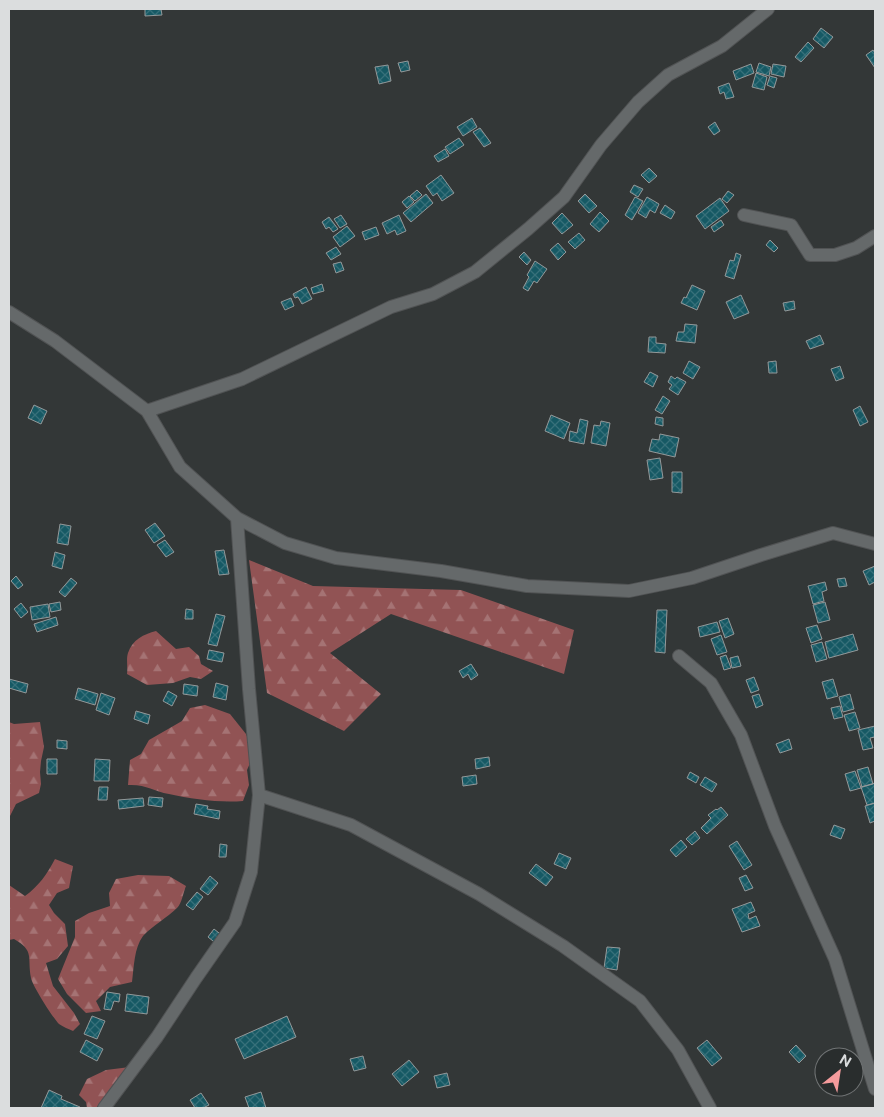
<svg xmlns="http://www.w3.org/2000/svg" width="884" height="1117" viewBox="0 0 884 1117" font-family="'Public Sans',sans-serif">
<style>
.forest{fill:url(#forest-firs)}
.building{fill:url(#building-cross-hatch);stroke:#939899}
.lines{fill:none;stroke-linecap:round;stroke-linejoin:round}
.minor-casing{stroke:#515354;stroke-width:14}
.minor{stroke:#65696a;stroke-width:12}
</style>
<defs>
<pattern id="forest-firs" width="22" height="20" patternUnits="userSpaceOnUse" patternTransform="scale(1.25)"><rect width="22" height="20" fill="#915354"/><path d="M5 1l3.5 6h-7zM16 11l3.5 6h-7z" fill="#a57374"/></pattern>
<pattern id="building-cross-hatch" width="8" height="8" patternUnits="userSpaceOnUse" patternTransform="scale(1.25)"><rect width="8" height="8" fill="#165964"/><path d="M0 0l8 8M0 8l8-8" fill="none" stroke="#37707a"/></pattern>
</defs>
<rect width="100%" height="100%" fill="#333737"/>
<path class="forest" d="M249,560l64,26 148,4 113,40 -10,44 -173,-60 -61,39 51,41 -37,37 -77,-38z
M156,631l20,18 13,-2 10,9 2,8 12,7 -12,8 -11,-2 -17,6 -26,2 -20,-11c1,-7 -1,-15 1,-21 4,-13 16,-19 28,-22z
M205,705l25,9 16,20 8,20 -7,16 2,15 -6,16c-23,2 -51,-2 -74,-7 -16,-3 -23,-10 -41,-9l2,-25 11,-6 8,-14 33,-19 8,-13z
M9,722l5,2 26,-2 4,25 -3,14 -1,11 1,12 -2,9 -23,11 -7,14z
M55,859l18,7 -4,22 -12,5 -8,12 5,8 11,11 3,22 -11,13 -11,4 7,23 21,27 6,11 -7,7c-4,-2 -10,-4 -14,-7 -6,-6 -27,-39 -28,-46 -4,-21 4,-27 -17,-39l-5,1v-55l16,11c14,-10 22,-22 30,-37z
M138,875l31,1 17,10c-3,7 -4,17 -9,22 -10,10 -24,17 -34,28 -9,12 -9,31 -11,46l-22,5 -14,14 5,10 -15,2 -19,-19 -9,-15 17,-42v-16l14,-8 21,-7 -1,-13 7,-14z
M130,1067l-34,41h-9l-1,-6 -7,-7 8,-16 19,-9z"/>
<path class="building" d="M145,9h16l1,6 -17,1z
M821,28l12,9 -9,11 -11,-9z
M808,42l6,6 -13,14 -6,-5z
M873,50l2,3v15l-9,-13z
M408,61l2,9 -9,2 -3,-9z
M759,63l12,4 -2,9 -13,-4z
M751,64l3,9 -18,7 -3,-9z
M773,64l13,2 -2,11 -13,-3z
M388,65l3,16 -12,3 -4,-17z
M756,73l11,4 -3,13 -12,-3z
M770,76l7,2 -3,10 -7,-3z
M729,83l5,14 -8,2 -2,-7 -4,2 -2,-7z
M472,118l5,9 -14,9 -6,-9z
M715,122l5,9 -6,4 -6,-8z
M480,128l11,15 -7,4 -11,-15z
M459,138l5,7 -14,9 -5,-7z
M445,149l4,7 -11,6 -4,-6z
M649,168l8,8 -8,7 -8,-8z
M441,175l13,18 -12,8 -5,-8 -4,3 -7,-10z
M634,185l9,4 -5,8 -8,-5z
M417,190l5,5 -7,6 -5,-5z
M728,191l6,4 -7,8 -5,-4z
M426,194l7,9 -22,19 -8,-9z
M585,194l12,12 -8,7 -11,-12z
M409,196l5,6 -7,6 -5,-6z
M635,197l8,4 -11,19 -7,-5z
M647,197l12,7 -4,9 -5,-3 -4,8 -8,-5z
M720,198l9,13 -24,18 -9,-13z
M665,205l10,7 -4,7 -11,-6z
M600,212l9,9 -10,11 -9,-8z
M562,213l11,12 -11,9 -10,-11z
M341,215l6,9 -7,4 -6,-9z
M399,215l7,16 -9,4 -2,-5 -8,4 -5,-11z
M329,217l9,12 -5,3 -4,-5 -3,2 -4,-7z
M721,220l3,5 -10,7 -3,-5z
M347,226l8,10 -15,11 -7,-10z
M376,227l3,8 -14,5 -3,-8z
M579,233l6,7 -10,9 -7,-7z
M770,240l8,8 -4,4 -8,-7z
M558,243l8,9 -8,8 -8,-10z
M336,247l5,7 -10,6 -5,-7z
M524,252l7,8 -4,5 -8,-8z
M736,253l5,2 -7,24 -9,-3 5,-16 4,1z
M535,261l12,8 -10,14 -3,-2 -6,10 -5,-3 6,-11 -2,-2z
M341,262l3,8 -8,3 -3,-9z
M322,284l2,7 -11,3 -2,-6z
M692,285l13,6 -8,19 -16,-7 3,-6 2,1z
M306,287l6,12 -10,5 -4,-7 -3,1 -2,-4z
M741,295l8,18 -15,6 -8,-17z
M291,298l3,8 -9,4 -4,-8z
M794,301l1,8 -10,2 -2,-8z
M685,324l12,1 -2,18 -19,-2 2,-9h6z
M820,335l4,9 -14,5 -4,-8z
M649,337h7v6l10,1 -1,9 -17,-1z
M689,361l11,6 -7,12 -10,-6z
M776,361l1,12h-8l-1,-11z
M840,366l4,12 -8,3 -5,-12z
M650,372l8,4 -5,11 -9,-5z
M671,376l4,3 2,-2 9,5 -8,13 -9,-6 3,-4 -4,-3z
M663,396l7,5 -8,13 -7,-4z
M34,405l13,6 -6,13 -13,-6z
M860,406l8,16 -8,4 -7,-16z
M551,415l19,8 -6,16 -19,-8z
M656,417l7,1v8l-8,-2z
M580,419l8,2 -4,23 -15,-3 1,-10 7,2z
M601,421l9,2 -4,23 -15,-3 3,-18 6,1z
M660,434l19,4 -4,19 -26,-6 3,-12 7,1z
M660,458l3,20 -13,2 -3,-20z
M672,472h10v21l-10,-1z
M155,523l10,13 -11,7 -9,-13z
M60,524l11,2 -3,19 -11,-2z
M165,540l9,12 -8,5 -9,-12z
M224,550l5,24 -10,1 -4,-24z
M55,552l10,3 -3,14 -10,-3z
M875,566v16l-6,3 -6,-14z
M16,576l7,9 -5,4 -7,-8z
M71,578l6,5 -12,14 -6,-5z
M845,578l2,8 -8,1 -2,-8z
M825,582l2,8 -5,2 2,9 -11,3 -5,-18z
M60,602l1,8 -10,2 -2,-8z
M825,602l5,18 -12,3 -5,-18z
M21,603l7,9 -7,6 -7,-9z
M48,604l2,13 -18,3 -2,-13z
M186,609l7,1v9h-8z
M657,610h10l-2,43 -10,-1z
M216,614l9,2 -8,30 -9,-2z
M56,617l2,8 -21,7 -3,-8z
M728,618l6,16 -9,4 -6,-17z
M717,622l3,10 -20,5 -2,-10z
M817,625l5,14 -11,4 -5,-15z
M853,634l5,16 -29,8 -4,-16z
M721,635l6,17 -10,3 -6,-16z
M822,642l5,17 -11,3 -5,-17z
M209,650l15,3 -2,9 -15,-3z
M726,655l5,13 -7,2 -4,-13z
M738,656l3,10 -9,2 -2,-10z
M471,664l7,11 -7,5 -3,-6 -5,4 -4,-7z
M754,677l5,13 -8,3 -5,-13z
M9,679l19,5 -2,9 -17,-5z
M833,679l5,17 -11,3 -5,-17z
M216,683l12,3 -2,14 -13,-3z
M184,684l14,2 -1,10 -14,-2z
M78,688l20,6 -3,11 -20,-6z
M168,691l9,5 -5,10 -9,-5z
M101,693l14,5 -6,17 -13,-5z
M759,694l4,11 -7,3 -4,-12z
M850,694l4,15 -11,3 -4,-15z
M840,706l3,11 -9,2 -3,-11z
M136,711l14,4 -2,9 -14,-5z
M855,712l5,16 -11,3 -5,-16z
M875,726v11l-5,1 3,10 -10,2 -5,-20z
M789,739l3,10 -12,4 -4,-9z
M57,740l10,1v8l-10,-1z
M489,757l1,9 -14,3 -1,-10z
M47,759h10v15h-10z
M95,759l15,1 -1,21h-15z
M868,767l5,17 -11,3 -5,-17z
M855,771l6,17 -11,3 -5,-17z
M690,772l9,5 -3,6 -9,-5z
M476,775l1,9 -14,2 -1,-9z
M705,777l12,7 -5,8 -12,-7z
M875,783v20l-8,2 -6,-18z
M99,787h9l-1,13h-9z
M149,797l14,1 -1,9 -14,-2z
M143,798l1,8 -25,3 -1,-9z
M875,803v18l-5,2 -5,-17z
M196,804l12,2 -1,3 13,2 -1,8 -25,-5z
M721,807l7,8 -21,19 -6,-6 10,-10 -3,-3 8,-6 1,1z
M834,825l11,4 -4,10 -11,-4z
M695,831l5,7 -8,7 -6,-6z
M681,840l6,7 -11,10 -6,-7z
M737,841l15,24 -8,5 -15,-24z
M220,844l7,1 -1,12h-7z
M559,853l12,5 -5,11 -12,-5z
M536,864l17,13 -7,9 -17,-13z
M746,875l7,13 -8,3 -6,-13z
M210,876l8,7 -10,12 -8,-6z
M197,892l6,5 -10,13 -7,-5z
M751,902l4,9 -7,3 1,5 7,-3 4,10 -18,6 -10,-23z
M214,929l10,8 -6,8 -10,-8z
M607,947l13,1 -3,22 -13,-2z
M107,992l13,2 -1,8 -5,-1 -3,9 -7,-1z
M127,994l22,3 -2,17 -22,-3z
M92,1016l13,5 -8,18 -13,-5z
M287,1016l9,21 -52,22 -9,-20z
M86,1040l17,9 -6,12 -17,-9z
M707,1040l15,18 -10,8 -15,-18z
M796,1045l10,11 -7,7 -10,-11z
M363,1056l3,12 -12,3 -4,-12z
M409,1060l10,12 -17,14 -10,-12z
M447,1073l3,12 -13,3 -3,-12z
M49,1090l13,6 -1,3 19,8 -1,1h-38z
M261,1092l5,16h-17l-4,-11z
M201,1093l8,12 -6,3h-8l-5,-8z"/>
<g class="lines">
<defs>
<path id="minor" d="M744,215l47,10 19,30h25l21,-7 19,-12
M9,312l46,29 92,70 33,56 57,51 48,25 51,15 105,13 86,15 102,5 63,-13 69,-23 72,-22 42,11
M147,411l95,-32 149,-72 42,-13 42,-22 53,-43 36,-32 37,-52 37,-43 30,-27 54,-29 46,-37
M679,656l32,27 30,52 34,91 60,133 40,130
M259,795l92,30 128,69 84,52 77,55 38,49 32,58
M104,1108l53,-71 39,-59 39,-56 16,-50 8,-77 -10,-106 -12,-171"/>
</defs>
<use href="#minor" class="minor-casing"/>
<use href="#minor" class="minor"/>
</g>
<rect width="884" height="1117" fill="none" stroke="#dbddde" stroke-width="20"/>
<g transform="translate(839 1072) rotate(30)"><circle r="24" fill="#292d2d" stroke="#707374"/>
<path d="M0-4L9 19L0 12L-9 19Z" fill="#f59b9c"/>
<text y="-8" font-size="14" font-weight="bold" text-anchor="middle" fill="#dbddde">N</text>
</g>
</svg>
